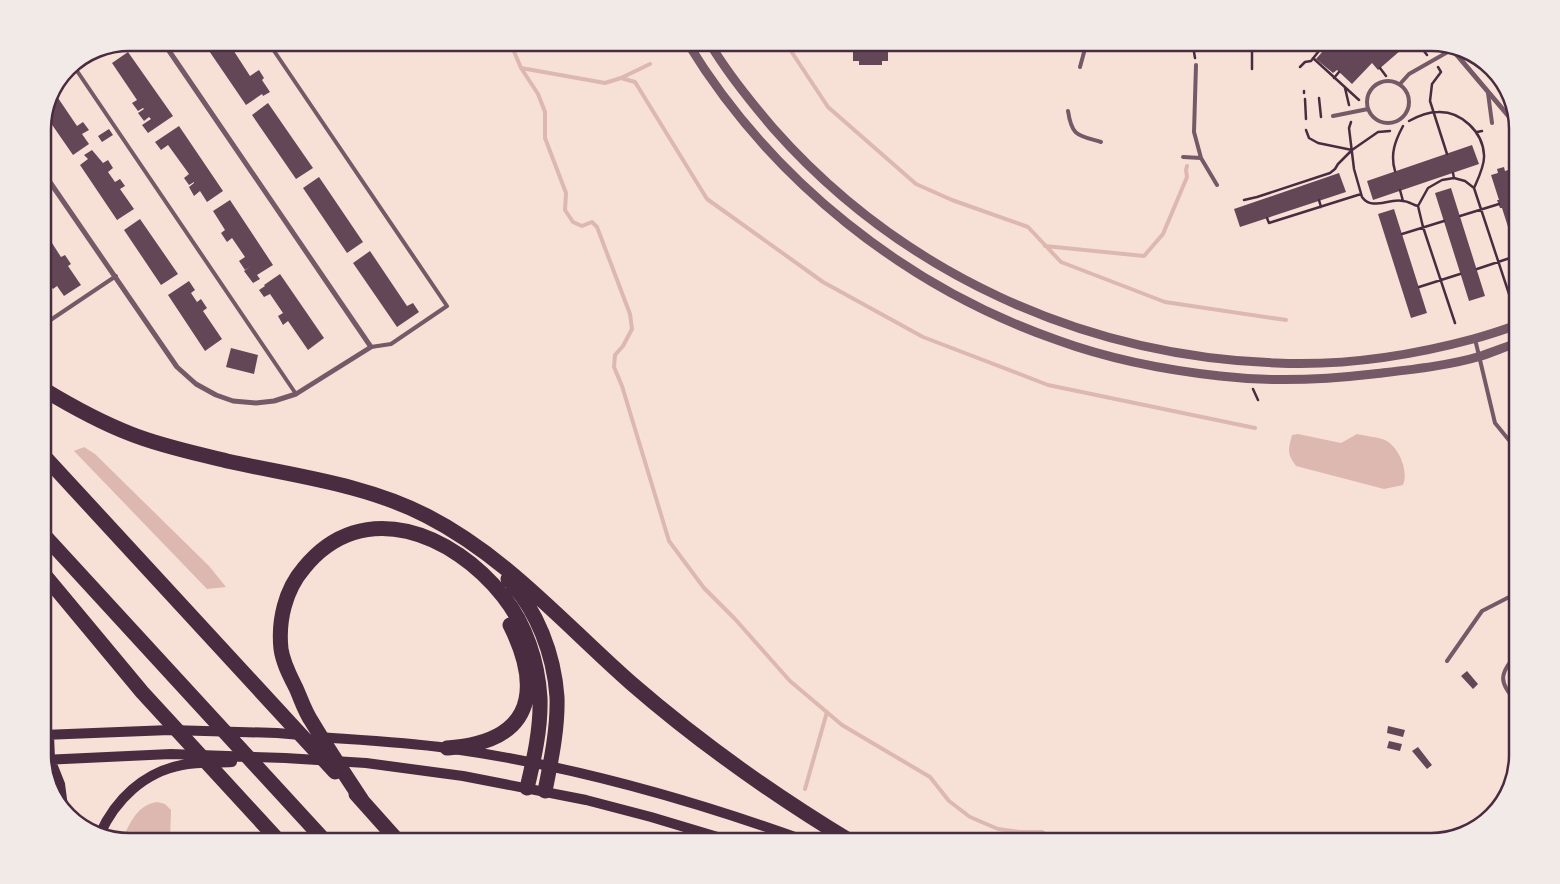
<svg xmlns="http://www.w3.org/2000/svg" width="1560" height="884" viewBox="0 0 1560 884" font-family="'Varela Round',sans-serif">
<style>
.water{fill:#dcb8b0}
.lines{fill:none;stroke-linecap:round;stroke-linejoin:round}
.stream{stroke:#dcb8b0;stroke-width:4}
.building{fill:#644757}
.path{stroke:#4a2c40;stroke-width:2.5}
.service{stroke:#755966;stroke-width:4}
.minor{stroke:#755966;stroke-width:5}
.tertiary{stroke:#755966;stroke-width:9}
.secondary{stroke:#4a2c40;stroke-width:10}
.motorway{stroke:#4a2c40;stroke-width:15}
.rim{fill:none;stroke:#4a2c40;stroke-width:2.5}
</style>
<rect width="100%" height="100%" fill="#f7e1d7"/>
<path class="water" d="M1298,434l43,9 16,-9c8,2 20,3 28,6 14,7 24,31 18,45l-19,4 -88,-23c-9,-12 -8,-16 -4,-31z
M84,447l11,7 114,112 17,21 -19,2 -133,-138z
M157,802l8,2 6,6 -1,31h-41l-7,-1c8,-17 15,-35 35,-38z"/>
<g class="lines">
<path class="stream" d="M510,42l11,26 17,26 7,18v26l21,55 -1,17 8,12 9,4 10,-4 5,5 33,87 2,15 -9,17 -8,9 -1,12 8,19 47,155 35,47 31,31 55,62 52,44 88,52 19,24 21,16 28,12 22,3h22l13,9
M785,42l43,65 88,77 36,16 76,27 33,35 104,40 121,18
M521,68l84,15 16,-5 14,4 72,117 116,83 100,55 125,48 207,43
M621,78l29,-14
M1045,246l99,10 19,-22 24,-57 -1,-7 1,-4
M805,789l22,-77"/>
</g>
<path class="building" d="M203,42h25l22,34 9,-6 5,8 -2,2 8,12 -7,4 -1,-2 -16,11z
M849,42h43v9h-4v10h-6v4h-23v-4h-6v-10h-4z
M1331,42h63l7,8 -23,20 -6,-7 -20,21 -15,-14 -4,3 -17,-14z
M128,52l45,64 -25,17 -6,-8 9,-6 -2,-2 -5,4 -6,-8 6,-4 -1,-1 -5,3 -6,-8 5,-3 -25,-37z
M56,95l21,31 6,-4 6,8 -7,4 7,10 -16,11 -27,-39z
M268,103l45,65 -17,11 -44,-64z
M179,126l44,65 -16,11 -7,-11 -6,5 -5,-9 5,-4v-1l-5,3 -5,-7 5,-4 -21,-29 -7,5 -6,-8z
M109,129l4,6 -11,7 -4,-6z
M1472,145l7,19 -106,36 -6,-19z
M92,150l11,13 5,-3 5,8 -5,4 7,10 5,-3 5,7 -5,3 14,20 -17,11 -37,-55 8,-6 -4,-4z
M1504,167l1,4 3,-1 9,30v60l-2,-8h1l-14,-44h-2l-3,-8h2l-8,-25 7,-2 -1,-4z
M1339,173l7,19 -106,35 -6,-18z
M319,177l44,65 -16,11 -44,-65z
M1451,188l34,108 -16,5 -34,-108z
M230,200l43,65 -16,10 3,4 -7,4 -9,-12 7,-5 -6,4 -6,-9 6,-4 -13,-19 -5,4 -6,-9 4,-3 -12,-19z
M1394,209l33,104 -16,5 -33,-104z
M140,219l38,55 -17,11 -37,-55z
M43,229l18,28 4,-2 6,9 -3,2 13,19 -17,11 -7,-10 -4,3 -6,-8 5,-4 -5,3 -4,-5z
M370,251l37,55 6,-3 6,9 -22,15 -44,-64z
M280,274l44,64 -16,12 -20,-29 -5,4 -5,-9 5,-3 -13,-19 -6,3 -5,-7 6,-4 -1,-1z
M189,281l6,9 -4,3 6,9 4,-3 6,9 -4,3 19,28 -17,12 -37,-56z
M231,348l27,7 -4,19 -28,-7z
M1517,385v23l-7,-9 4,-4 -4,-4z
M1467,671l11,13 -5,5 -12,-13z
M1388,726l17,4 -2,7 -16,-4z
M1389,741l13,3 -2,7 -13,-3z
M1418,747l14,18 -5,4 -15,-18z"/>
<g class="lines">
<path class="path" d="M837,42v3
M1194,42l-1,4 2,12
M1417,42l10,13
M1313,58l46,42
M1300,67l5,-5 6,-1 15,-19
M1438,67l3,5 -9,12 -2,17 17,53
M1380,68l6,8
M1252,69v-27
M1334,78l5,-6
M1345,88l4,17
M1304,91v2
M1319,98l2,19
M1305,99l1,20
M1409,121c9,-5 18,-9 29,-9 23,-1 45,20 46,43 1,10 -6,24 -10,33
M1351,122l-2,6 5,41 8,28c10,14 26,1 41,4 5,0 10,4 15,5
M1306,130l3,8 9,5 34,7
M1477,132l5,-1
M1395,171c-5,-17 0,-30 8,-45
M1453,173l1,5
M1400,190l3,11
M1244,200l13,-3 73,-24 5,-4 3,-5 14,-14 26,-18 12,-1
M1319,200l2,7
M1460,216l39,-12
M1267,218l2,5 92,-29
M1402,234l42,-13
M1477,269l39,-13
M1419,287l41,-13
M1455,323l-32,-96 -5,-21 10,-18 14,-8 12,-2 11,3 9,7 39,118
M1253,389l5,11"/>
<path class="service" d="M268,42l179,264 -56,38 -20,3
M73,65l223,329
M1196,65l-2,67 7,26 16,27
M1080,67l6,-22
M1367 102a21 21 0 1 1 42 0a21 21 0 1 1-42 0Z
M1400,84l9,-10 44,-25
M1488,93l4,30
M1068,111c4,26 10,24 33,31
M1333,116l35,-7
M1183,157l18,1
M43,319l3,4 70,-47
M1475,339l20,84 22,27
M1517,653c-18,23 -19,27 0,50
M1447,661l35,-50 35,-18"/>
<path class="minor" d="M1451,48l66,78
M43,172l134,195 19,17 20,11 17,6 23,2 18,-2 22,-7 75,-47 -208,-305"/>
<path class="tertiary" d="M687,42c84,138 218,245 370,298 52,19 108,30 163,36 51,6 102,4 153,-2 34,-4 75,-8 108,-18 12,-4 24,-9 36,-13
M709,42c18,31 41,59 64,86 128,145 310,228 503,235 65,3 134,-7 197,-24 15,-4 30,-9 44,-14"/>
<path class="secondary" d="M43,735l127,-5 107,3 24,2
M318,737c43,3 86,5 129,11 122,17 243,51 359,93
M50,759l10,25 3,23
M43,760l128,-6 114,4 81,5 97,13 123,24 65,17 80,24
M48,778l2,-19 -1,-24
M100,834c15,-34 44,-62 82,-69 16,-3 33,-2 50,-3"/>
<path class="motorway" d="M43,389c28,17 57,33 88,45 30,12 64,19 96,27 67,15 138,23 200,55 80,41 138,109 204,167 68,59 143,112 219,158
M43,455l292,317
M43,534l282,307
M43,573l99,119 137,149
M508,579c29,31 46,75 49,118 1,31 -6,64 -12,94
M447,748c7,-1 15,-1 23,-3 70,-14 66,-68 40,-120
M356,794l42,47
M363,802c-17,-26 -35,-53 -51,-80 -7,-10 -11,-23 -16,-34 -6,-12 -13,-25 -15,-39 -3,-28 4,-59 23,-81 59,-73 150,-34 199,28 23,29 35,66 37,102 1,30 -6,61 -13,90"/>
</g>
<path d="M0 0H1560V884H0ZM129 51H1431A78 78 0 0 1 1509 129V755A78 78 0 0 1 1431 833H129A78 78 0 0 1 51 755V129A78 78 0 0 1 129 51Z" fill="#f1eae7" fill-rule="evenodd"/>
<path class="rim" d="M129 51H1431A78 78 0 0 1 1509 129V755A78 78 0 0 1 1431 833H129A78 78 0 0 1 51 755V129A78 78 0 0 1 129 51Z"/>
</svg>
